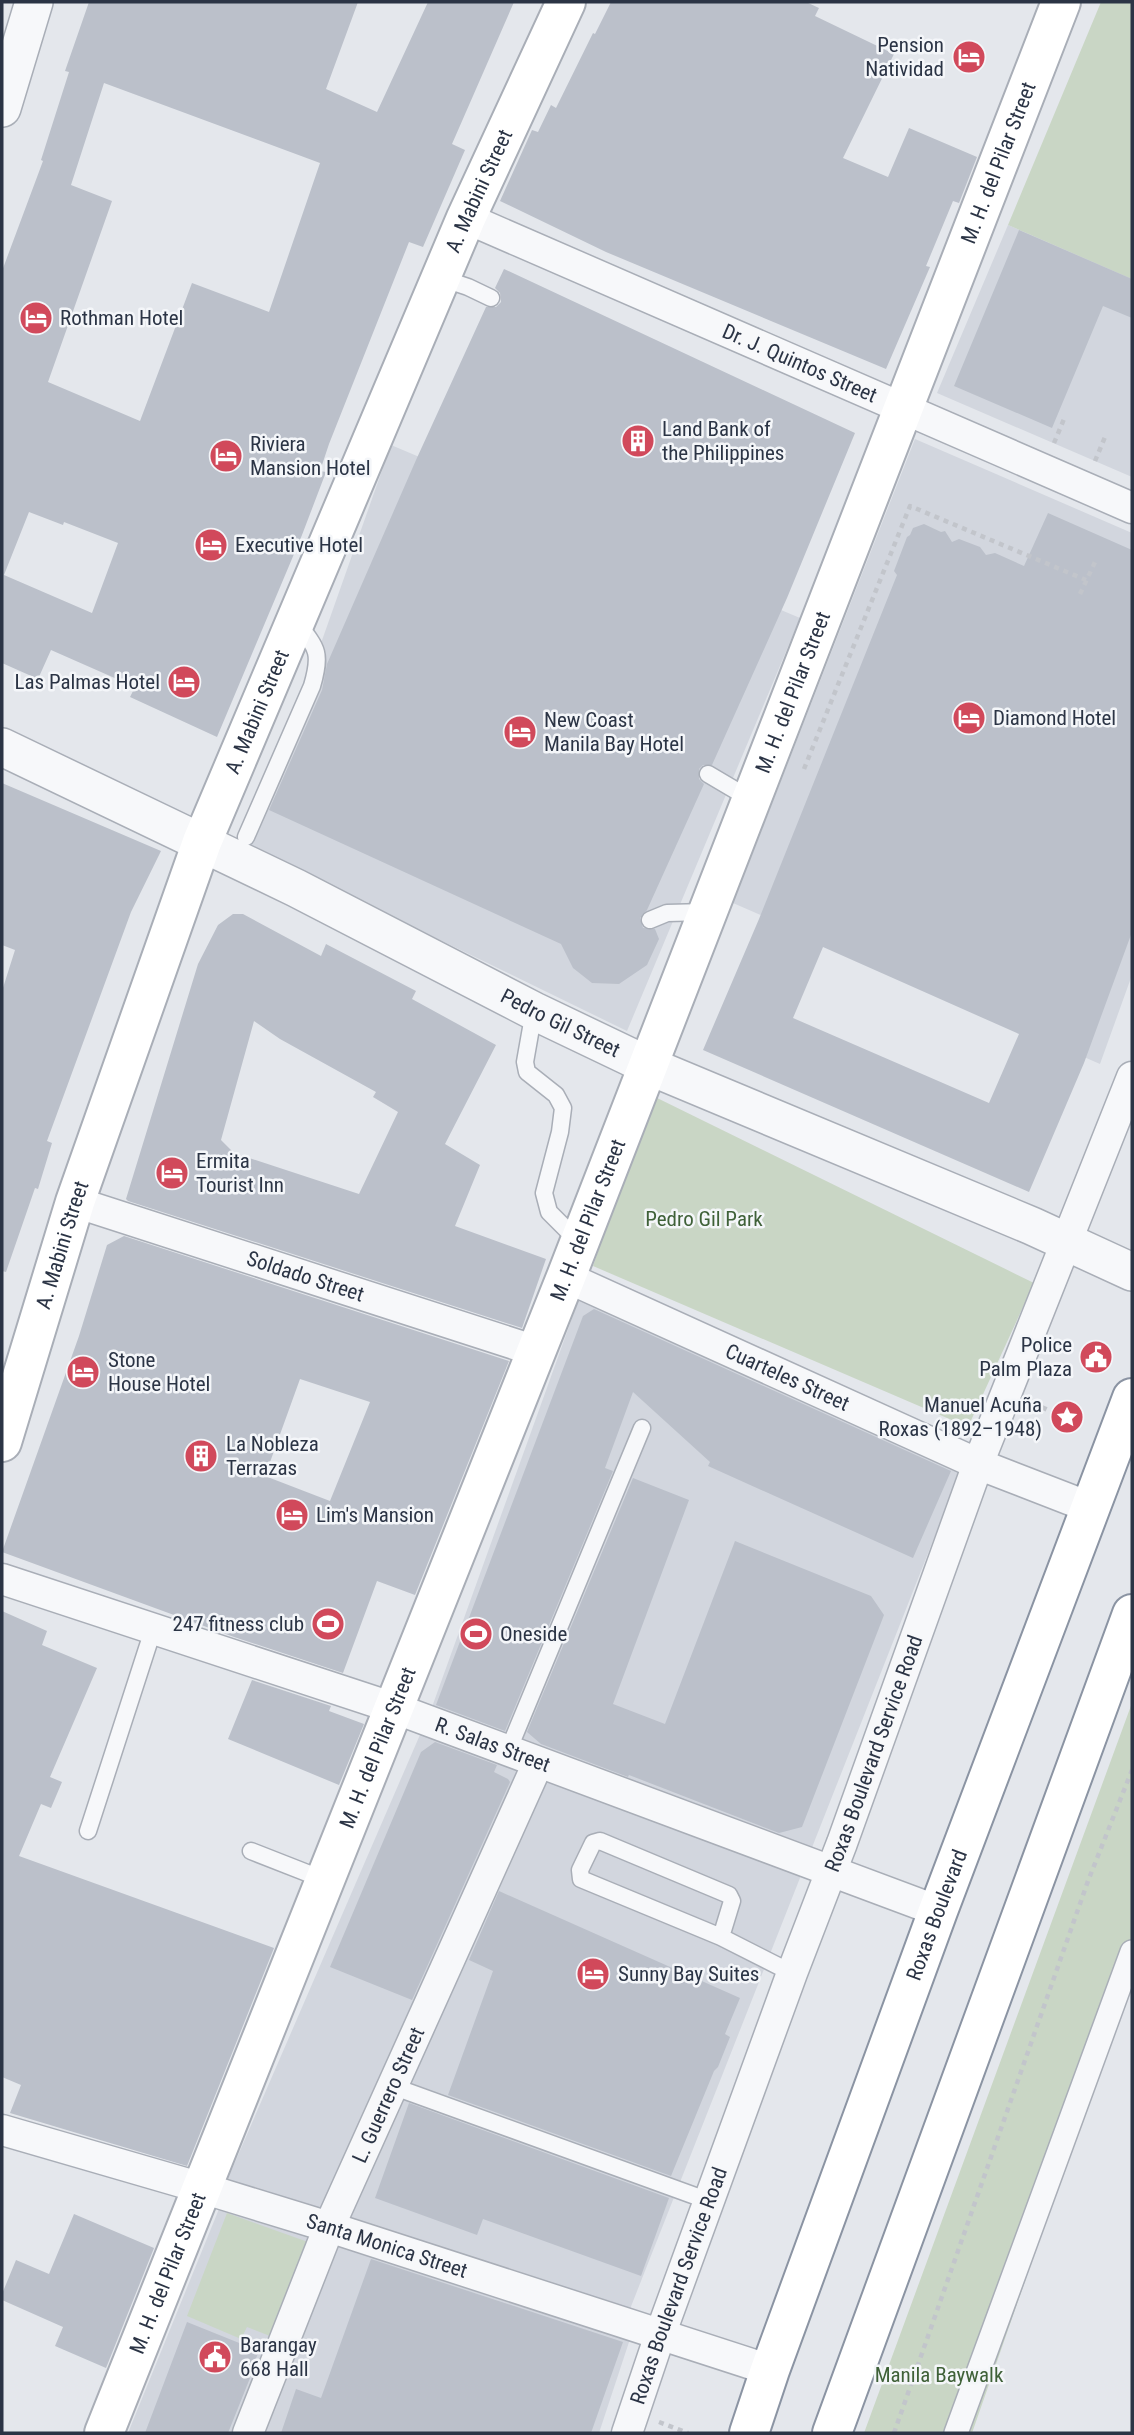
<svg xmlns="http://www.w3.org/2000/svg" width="1134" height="2435" viewBox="0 0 1134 2435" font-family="'Roboto Condensed',sans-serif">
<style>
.built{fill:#d2d6de}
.green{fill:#c9d6c5}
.building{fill:#bbc0ca;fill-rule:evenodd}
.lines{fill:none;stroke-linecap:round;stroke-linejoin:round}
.service-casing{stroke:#a9aeb7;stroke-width:19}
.pedestrian-casing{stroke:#a9aeb7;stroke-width:26}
.minor-casing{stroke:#a9aeb7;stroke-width:33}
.tertiary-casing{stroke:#a9aeb7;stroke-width:40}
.secondary-casing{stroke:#a9aeb7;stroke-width:42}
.trunk-casing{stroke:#8b94a3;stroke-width:42}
.path{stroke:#c2c5cb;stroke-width:4.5;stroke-dasharray:5 5;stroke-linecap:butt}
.service{stroke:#f7f8fa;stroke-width:16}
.pedestrian{stroke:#f7f8fa;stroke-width:23}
.minor{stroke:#f7f8fa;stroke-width:30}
.tertiary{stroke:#f7f8fa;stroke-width:37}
.secondary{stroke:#fff;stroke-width:38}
.trunk{stroke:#fff;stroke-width:38}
.labels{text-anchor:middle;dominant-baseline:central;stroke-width:5;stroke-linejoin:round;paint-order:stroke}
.poi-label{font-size:21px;fill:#2b3445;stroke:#f4f6f9;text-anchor:start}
.street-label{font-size:21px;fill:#2b3445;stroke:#f4f6f9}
.park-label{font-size:21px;fill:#3f6138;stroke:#f4f6f9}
</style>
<rect width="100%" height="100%" fill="#e4e7ec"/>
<path class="built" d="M1008,225l124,53v199l-195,-84z
M915,439l217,94v442l-32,89 -367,-161z
M391,445l409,173 -173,413 -378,-184z
M580,1296l382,171 -332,842 -404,-126 206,-476z
M221,2204l409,135 -31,94h-471z"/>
<path class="green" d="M1101,2h31v277l-124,-54z
M651,1095l383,188 -66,144 -375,-161z
M1132,1703v276l-44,122 -116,332h-108z
M227,2213l81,29 -38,94 -23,-9 -6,12 -54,-23z"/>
<path class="building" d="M89,2h269l-32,87 51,23 51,-110h86l-62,142 13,6 -42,97 -14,-5 -80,202 -9,27 6,1 -24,63 -85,202 -87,-40 5,-10 -84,-37 -13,29 -36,-16v-392l41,-110 -2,-1 28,-88 -4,-1zM104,83l216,80 -51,149 -77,-29 -52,138 -92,-39 64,-181 -41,-16zM29,512l34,13 1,-3 54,21 -26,70 -88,-38z
M611,2h195l13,6 -4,8 79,38 -51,104 45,19 21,-49 68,29 -18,46 -6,-2 -27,65 4,1 -44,102 -280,-117 -106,-51 32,-71 6,2 13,-27 5,3 37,-75 2,1z
M1019,230l113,49v39l-29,-12 -51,122 -98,-42z
M504,269l351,164 -68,165 -75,167h-9l-4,4v10l5,5 -57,126 -7,8 3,10 12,1 4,10 -12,26 -28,19 -27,-1 -19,-15 -12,-24 -292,-134 53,-120 5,-26 89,-204 70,-153h10l5,-5 -1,-9 -5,-5z
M1048,513l84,37v382l-48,131 -55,129 -326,-142 56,-131 138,-344 -3,-4 13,-34 3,-2 3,-7 11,-4 17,8 4,-1 7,11 7,-3 21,8 6,8 9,-2 29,13zM823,947l196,87 -30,69 -196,-85z
M2,783l159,68 -30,61 -84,229 5,2 -14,46 -3,-1 -29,84 -4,-1v-280l13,-41 -13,-5z
M233,914h10l78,42 5,-12 90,47 -4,8 84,46 -51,99 35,21 -25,61 91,33 -24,69 -394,-127 -2,-2 72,-235 20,-39zM254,1021l26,18 96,53 -3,5 25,15 -39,82 -125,-41 -13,-13z
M124,1236l385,125 -94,234 -38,-14 -34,92 -109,-36 -232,-85 77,-216 28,-91zM300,1379l70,23 -40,99 -65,-25z
M594,1309l357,162 -38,87 -205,-92 2,-4 -77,-70 -28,76 8,3 -108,260 -69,-26 147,-389z
M633,1478l56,22 -76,204 52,20 70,-183 136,55 13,19 -82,212 -23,6 -150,-58 -1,2 -87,-33 -14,-12z
M2,1611l45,20 -5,14 55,23 -47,109 12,5 -11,26 -10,-4 -22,52 255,92 -87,218 -177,-53 11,-28 -19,-8z
M252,1680l79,26 -2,5 35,13 -25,61 -111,-46z
M435,1742l62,23 -3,7 14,7 2,3 -98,218 -82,-33 91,-215z
M499,1891l241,107 -15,36 5,3 -12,30 -4,4 -43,105 -223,-81 45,-124 -24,-11z
M409,2103l260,95 -28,78 -158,-57 -6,16 -102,-37z
M74,2214l80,34 -48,120 -51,-22 8,-19 -61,-27v-6l14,-34 33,14z
M371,2259l252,83 -32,91h-310l15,-44 25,9z
M187,2322l72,29 -11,27h2l-22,55h-83z"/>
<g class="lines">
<defs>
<path id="service" d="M441,278l27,9 23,11
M708,774l44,26
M246,837l66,-151c10,-34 5,-38 -16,-64
M650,920l17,-7 39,-1
M534,1011l-9,51 2,10 29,23 7,13 -3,24 -16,61 5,19 30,30
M508,1751l134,-323
M88,1831l65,-201
M251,1851l74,29
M721,1937l11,-36 -3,-6 -129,-54 -7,2 -13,27 1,9 140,58 71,36
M392,2086l317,115"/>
<path id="pedestrian" d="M956,2433l176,-481"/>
<g id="minor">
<path id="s1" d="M466,218l666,290"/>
<path id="s2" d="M75,1202l461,149"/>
<path id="s3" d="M566,1277l412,187 111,43"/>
<path id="s4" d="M2,1579l392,129 544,203"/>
<path id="s5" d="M2,2130l200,58 127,39 441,143"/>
<path id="s6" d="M248,2433l81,-206 209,-464"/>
<path id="s7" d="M627,2433l33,-98 132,-362 50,-130 136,-379 154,-387"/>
</g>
<g id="tertiary">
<path d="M2,108l32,-106"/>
<path id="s8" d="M2,747l294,141 238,123 115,55 383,160 100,46"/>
</g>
<g id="secondary">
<path id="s9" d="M2,1442l73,-240 127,-360 264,-624 100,-216"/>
<path id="s10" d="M104,2433l462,-1156 495,-1275"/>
</g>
<g id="trunk">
<path id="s11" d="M749,2433l21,-63 168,-459 194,-513"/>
<path d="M832,2433l300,-819"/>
</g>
</defs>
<use href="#service" class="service-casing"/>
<use href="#pedestrian" class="pedestrian-casing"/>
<use href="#minor" class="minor-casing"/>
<use href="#tertiary" class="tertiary-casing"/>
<use href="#secondary" class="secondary-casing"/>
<use href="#trunk" class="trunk-casing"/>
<path class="path" d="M1054,443l10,-24
M1095,461l10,-24
M1080,594l15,-32
M804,769l106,-263 176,74
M1033,1403l17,8
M659,2422l29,11
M894,2433l194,-552 44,-111"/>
<use href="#service" class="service"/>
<use href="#pedestrian" class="pedestrian"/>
<use href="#minor" class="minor"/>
<use href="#tertiary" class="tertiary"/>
<use href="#secondary" class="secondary"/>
<use href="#trunk" class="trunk"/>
</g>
<defs>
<symbol id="hotel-disc" viewBox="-11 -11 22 22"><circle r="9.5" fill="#d1495b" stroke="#f4f6f9"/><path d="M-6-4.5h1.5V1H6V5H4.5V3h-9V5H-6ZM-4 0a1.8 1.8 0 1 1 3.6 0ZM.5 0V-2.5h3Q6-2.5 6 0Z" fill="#fff"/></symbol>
<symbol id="building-disc" viewBox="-11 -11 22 22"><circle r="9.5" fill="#d1495b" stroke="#f4f6f9"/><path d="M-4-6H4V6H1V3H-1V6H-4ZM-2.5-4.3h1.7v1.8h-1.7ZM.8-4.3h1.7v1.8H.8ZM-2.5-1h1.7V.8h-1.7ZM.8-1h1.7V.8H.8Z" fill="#fff"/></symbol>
<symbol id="civic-disc" viewBox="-11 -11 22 22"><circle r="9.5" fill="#d1495b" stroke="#f4f6f9"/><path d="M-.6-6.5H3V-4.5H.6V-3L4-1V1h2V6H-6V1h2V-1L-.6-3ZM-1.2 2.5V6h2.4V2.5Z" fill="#fff"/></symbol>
<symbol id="sight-disc" viewBox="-11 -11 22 22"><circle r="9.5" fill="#d1495b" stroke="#f4f6f9"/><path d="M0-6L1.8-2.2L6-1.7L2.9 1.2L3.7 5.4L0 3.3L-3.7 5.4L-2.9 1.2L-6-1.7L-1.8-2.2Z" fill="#fff"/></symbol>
<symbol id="stadium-disc" viewBox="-11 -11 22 22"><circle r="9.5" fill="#d1495b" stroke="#f4f6f9"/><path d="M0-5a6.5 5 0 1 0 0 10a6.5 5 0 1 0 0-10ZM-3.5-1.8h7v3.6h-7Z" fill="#fff"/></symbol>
</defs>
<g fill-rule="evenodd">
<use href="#hotel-disc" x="950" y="38" width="38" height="38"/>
<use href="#hotel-disc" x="17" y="299" width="38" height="38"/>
<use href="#building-disc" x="619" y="422" width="38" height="38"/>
<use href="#hotel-disc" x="207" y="437" width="38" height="38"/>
<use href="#hotel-disc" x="192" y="526" width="38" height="38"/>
<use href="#hotel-disc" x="165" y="663" width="38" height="38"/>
<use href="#hotel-disc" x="950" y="699" width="38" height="38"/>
<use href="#hotel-disc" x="501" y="713" width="38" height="38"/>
<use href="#hotel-disc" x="153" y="1154" width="38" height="38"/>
<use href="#civic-disc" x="1077" y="1338" width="38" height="38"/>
<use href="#hotel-disc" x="64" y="1353" width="38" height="38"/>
<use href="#sight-disc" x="1048" y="1398" width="38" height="38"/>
<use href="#building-disc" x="182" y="1437" width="38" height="38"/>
<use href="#hotel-disc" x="273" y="1496" width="38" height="38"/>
<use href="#stadium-disc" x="309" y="1605" width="38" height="38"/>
<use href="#stadium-disc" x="457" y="1615" width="38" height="38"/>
<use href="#hotel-disc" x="574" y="1955" width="38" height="38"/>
<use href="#civic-disc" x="196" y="2338" width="38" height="38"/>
</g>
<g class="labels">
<g class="poi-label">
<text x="944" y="45" text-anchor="end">Pension<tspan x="944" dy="24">Natividad</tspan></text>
<text x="60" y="318">Rothman Hotel</text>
<text x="662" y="429">Land Bank of<tspan x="662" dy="24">the Philippines</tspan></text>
<text x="250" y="444">Riviera<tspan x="250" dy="24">Mansion Hotel</tspan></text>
<text x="235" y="545">Executive Hotel</text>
<text x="160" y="682" text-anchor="end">Las Palmas Hotel</text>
<text x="993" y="718">Diamond Hotel</text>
<text x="544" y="720">New Coast<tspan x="544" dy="24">Manila Bay Hotel</tspan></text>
<text x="196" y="1161">Ermita<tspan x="196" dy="24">Tourist Inn</tspan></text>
<text x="1072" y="1345" text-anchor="end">Police<tspan x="1072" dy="24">Palm Plaza</tspan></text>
<text x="108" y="1360">Stone<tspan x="108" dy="24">House Hotel</tspan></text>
<text x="1042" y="1405" text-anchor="end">Manuel Acuña<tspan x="1042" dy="24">Roxas (1892–1948)</tspan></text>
<text x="226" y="1444">La Nobleza<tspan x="226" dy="24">Terrazas</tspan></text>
<text x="316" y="1515">Lim's Mansion</text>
<text x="304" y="1624" text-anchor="end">247 fitness club</text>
<text x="500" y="1634">Oneside</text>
<text x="618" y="1974">Sunny Bay Suites</text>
<text x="240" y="2345">Barangay<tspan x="240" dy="24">668 Hall</tspan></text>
</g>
<g class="street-label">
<text stroke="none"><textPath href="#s10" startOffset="2440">M. H. del Pilar Street</textPath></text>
<text stroke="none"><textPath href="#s9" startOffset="1340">A. Mabini Street</textPath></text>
<text stroke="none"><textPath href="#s1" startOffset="364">Dr. J. Quintos Street</textPath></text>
<text stroke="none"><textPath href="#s10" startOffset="1872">M. H. del Pilar Street</textPath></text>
<text stroke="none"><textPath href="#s9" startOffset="774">A. Mabini Street</textPath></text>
<text stroke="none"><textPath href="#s8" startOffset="623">Pedro Gil Street</textPath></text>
<text stroke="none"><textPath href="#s10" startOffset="1306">M. H. del Pilar Street</textPath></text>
<text stroke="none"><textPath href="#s9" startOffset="206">A. Mabini Street</textPath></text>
<text stroke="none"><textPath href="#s2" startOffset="242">Soldado Street</textPath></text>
<text stroke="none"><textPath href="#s3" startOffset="243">Cuarteles Street</textPath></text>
<text stroke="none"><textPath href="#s4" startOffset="518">R. Salas Street</textPath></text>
<text stroke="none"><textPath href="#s10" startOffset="738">M. H. del Pilar Street</textPath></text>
<text stroke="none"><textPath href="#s7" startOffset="723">Roxas Boulevard Service Road</textPath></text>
<text stroke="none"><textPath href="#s11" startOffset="551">Roxas Boulevard</textPath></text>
<text stroke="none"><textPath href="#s6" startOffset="366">L. Guerrero Street</textPath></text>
<text stroke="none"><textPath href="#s5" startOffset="402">Santa Monica Street</textPath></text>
<text stroke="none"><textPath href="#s10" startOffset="172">M. H. del Pilar Street</textPath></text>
<text stroke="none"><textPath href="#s7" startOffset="156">Roxas Boulevard Service Road</textPath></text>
</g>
<g class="park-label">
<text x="704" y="1219">Pedro Gil Park</text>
<text x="939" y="2375">Manila Baywalk</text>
</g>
</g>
<rect width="1134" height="2435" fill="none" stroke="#2b3445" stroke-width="7"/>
</svg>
